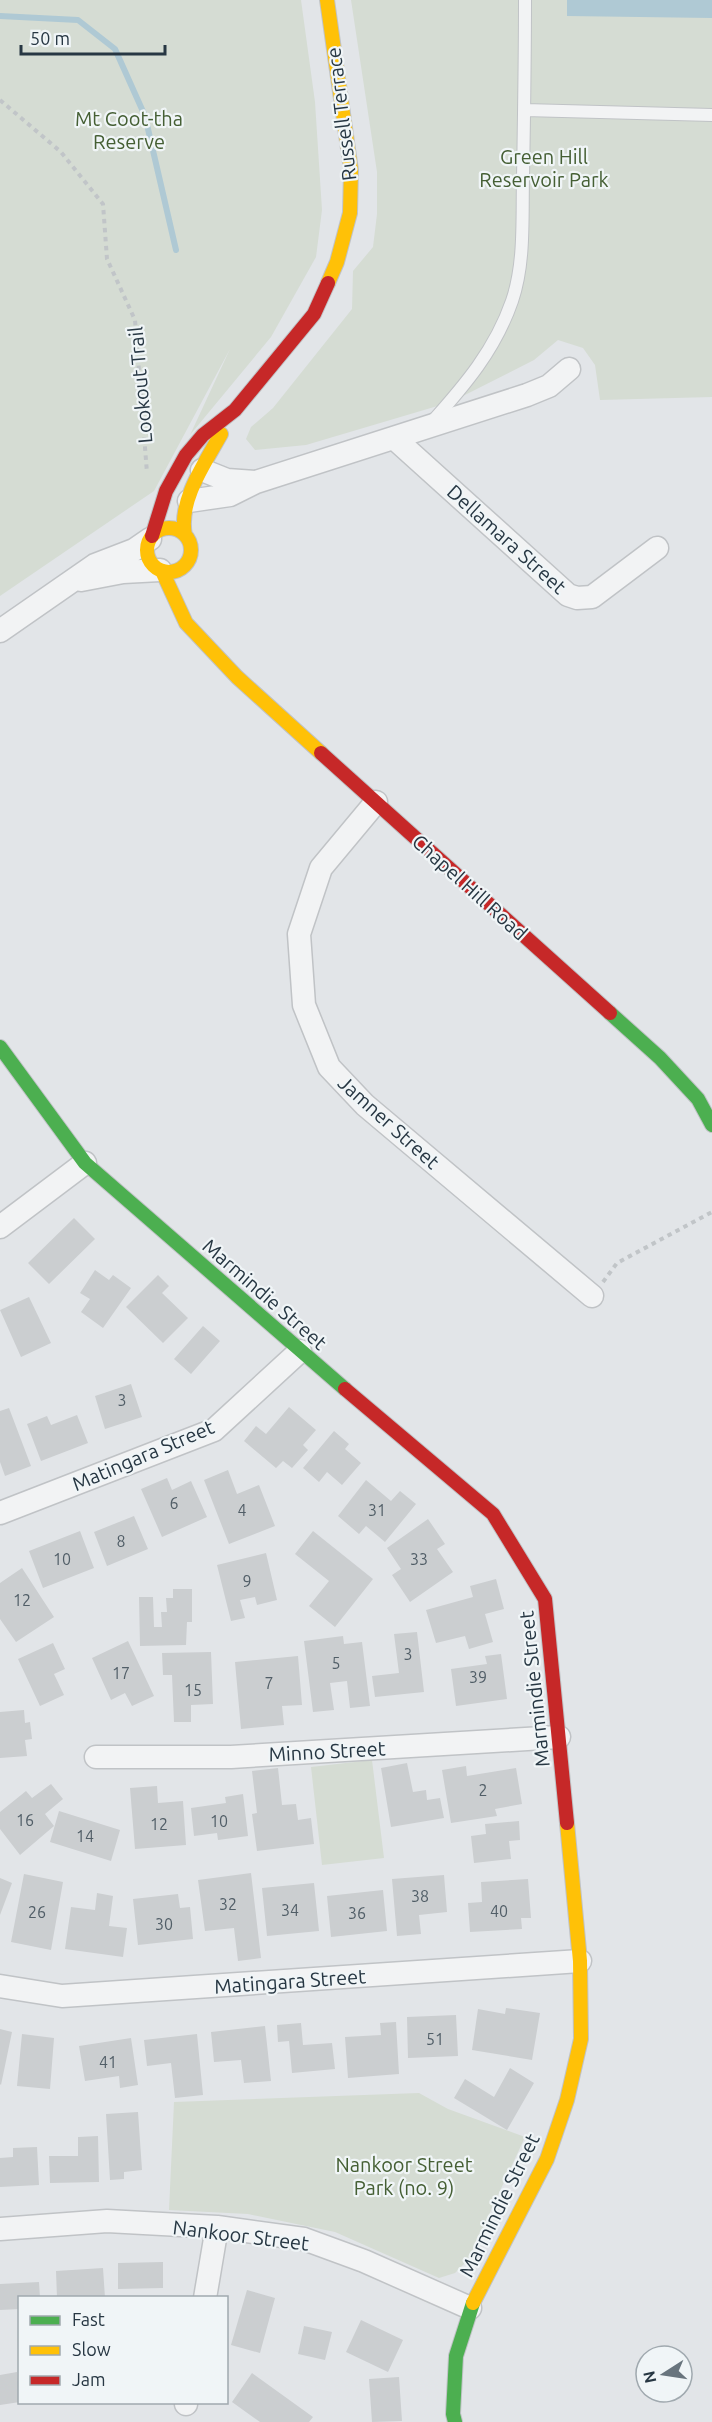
<svg xmlns="http://www.w3.org/2000/svg" width="712" height="2422" viewBox="0 0 712 2422" font-family="Ubuntu,sans-serif">
<style>
.green{fill:#d5dcd3}
.water{fill:#afc9d4}
.lines{fill:none;stroke-linecap:round;stroke-linejoin:round}
.stream{stroke:#afc9d4;stroke-width:6}
.building{fill:#cbced0}
.lane-casing{stroke:#c0c3c6;stroke-width:14}
.street-casing{stroke:#c0c3c6;stroke-width:25}
.fast-casing{stroke:#c0c3c6;stroke-width:16}
.slow-casing{stroke:#c0c3c6;stroke-width:16}
.jam-casing{stroke:#c0c3c6;stroke-width:16}
.path{stroke:#c1c5c8;stroke-width:4;stroke-dasharray:4.5 4.5;stroke-linecap:butt}
.lane{stroke:#f2f3f4;stroke-width:12}
.street{stroke:#f2f3f4;stroke-width:22}
.fast{stroke:#4caf50;stroke-width:14}
.slow{stroke:#ffc107;stroke-width:14}
.jam{stroke:#c62828;stroke-width:14}
.labels{text-anchor:middle;dominant-baseline:central;stroke-width:4.5;stroke-linejoin:round;paint-order:stroke}
.number-label{font-size:16px;fill:#515e67}
.street-label{font-size:20px;fill:#273743;stroke:#f0f5f7}
.park-label{font-size:20px;fill:#455f34;stroke:#f0f5f7}
</style>
<rect width="100%" height="100%" fill="#e2e5e8"/>
<path class="green" d="M0,0h301l14,102 7,108 -6,47 -45,80 -81,98 40,-86 -76,142 -154,105z
M351,0h361v397l-112,3 -5,-35 -12,-17 -25,-8 -24,20 -83,42 -145,43 -51,5 -9,-11 5,-12 22,-19 79,-99 1,-38 20,-24 4,-33v-42z
M372,1760l12,98 -62,7 -11,-98z
M419,2093l29,16 77,28 -57,123 -13,13 -16,5 -104,-46 -87,-18 -79,-4 5,-108z"/>
<path class="water" d="M567,0h145v18l-145,-2z"/>
<g class="lines">
<path class="stream" d="M0,16l78,4 37,29 30,67 31,134"/>
</g>
<path class="building" d="M74,1218l21,21 -46,45 -21,-21z
M95,1270l14,10 4,-5 18,13 -28,40 -22,-16 9,-13 -10,-6z
M158,1275l11,11 -7,7 26,25 -25,25 -37,-36z
M29,1297l22,46 -30,14 -21,-47z
M203,1326l17,15 -29,33 -17,-15z
M131,1384l11,33 -37,12 -10,-33z
M289,1407l27,23 -13,15 5,5 -16,18 -9,-7 -7,7 -32,-27 12,-15 10,8z
M9,1408l22,58 -26,10 -5,-14v-51z
M77,1415l11,28 -47,18 -14,-37 20,-8 4,9z
M334,1431l15,13 -4,5 16,14 -19,22 -15,-13 -8,10 -16,-14z
M228,1470l9,24 22,-9 16,41 -46,18 -25,-64z
M167,1478l5,12 19,-9 16,36 -45,20 -21,-48z
M366,1480l25,21 9,-10 16,13 -31,38 -19,-16 -7,8 -21,-18z
M134,1516l14,33 -41,17 -13,-34z
M428,1519l17,25 -8,5 16,23 -43,30 -18,-27 9,-6 -14,-21z
M80,1531l14,37 -51,20 -14,-37z
M313,1531l60,48 -38,48 -26,-21 20,-25 -34,-27z
M266,1553l11,47 -20,5 -2,-8 -15,3 5,18 -14,3 -14,-56z
M22,1568l32,49 -38,25 -16,-23v-36z
M496,1579l8,30 -19,5 8,28 -24,7 -4,-13 -29,7 -10,-33 47,-13 -3,-11z
M173,1589h19v33h-5l-1,23 -46,1 -1,-49h14l1,30h8l-1,-15h6l-1,-14h7z
M417,1632l7,60 -49,5 -3,-21 27,-3 -5,-39z
M343,1636l1,8 18,-2 8,64 -20,2 -3,-27 -17,2 4,27 -21,2 -9,-71z
M128,1641l26,55 -22,10 -7,-13 -14,7 -19,-42z
M53,1643l12,26 -11,5 10,21 -24,11 -22,-47z
M211,1652l2,52 -22,1v17h-17l-2,-47h-9l-1,-22z
M501,1654l6,45 -51,7 -5,-37 36,-5 -2,-8z
M298,1656l4,49 -20,1 2,19 -43,4 -6,-67z
M24,1710l1,13 5,-1 2,17 -7,1 2,16 -27,2v-46z
M407,1763l6,29 13,-2 1,10 13,-2 4,20 -53,9 -10,-59z
M466,1766l1,10 49,-8 6,36 -27,5 2,7 -46,7 -9,-53z
M278,1768l4,37 14,-1 2,16 13,-2 3,26 -57,7 -5,-37 5,-1 -5,-42z
M51,1784l12,15 -18,15 9,12 -34,29 -20,-26v-17l26,-21 6,7z
M157,1786l1,17 25,-2 3,44 -51,4 -5,-61z
M243,1794l5,42 -30,4 -1,-7 -23,3 -3,-28 35,-5 -1,-6z
M59,1811l61,19 -9,31 -61,-19z
M519,1821l1,19 -11,1 2,18 -37,4 -3,-27 15,-2 -1,-10z
M251,1873l10,85 -23,3 -4,-33 -29,3 -7,-51z
M24,1874l39,8 -12,68 -40,-8z
M444,1875l3,37 -28,3 2,19 -24,2 -5,-57z
M0,1878l12,5 -12,32z
M528,1879l3,39h-10l1,11 -52,3 -2,-29 14,-1 -1,-20z
M314,1883l5,48 -52,5 -5,-48z
M383,1890l4,41 -56,6 -4,-41z
M97,1893l16,3 -4,30 18,2 -4,29 -58,-8 6,-42 24,3z
M178,1894l2,14 10,-1 3,32 -55,6 -5,-46z
M506,2008l34,5 -8,47 -60,-10 6,-41 27,5z
M456,2015l2,41 -50,2 -1,-41z
M396,2022l3,52 -51,4 -3,-41 36,-2 -1,-12z
M301,2023l2,22 29,-2 3,26 -43,4 -3,-32 -11,1 -1,-17z
M265,2026l6,55 -27,2 -3,-23 -27,2 -3,-30z
M0,2029l12,3 -11,53 -1,-1z
M22,2034l32,4 -4,51 -33,-3z
M197,2034l6,61 -28,3 -4,-35 -24,3 -3,-26z
M131,2038l7,47 -18,3 -1,-12 -34,5 -6,-35z
M510,2068l24,15 -27,47 -53,-32 11,-19 29,18z
M138,2112l4,58 -18,2v7l-14,1 -4,-66z
M98,2136l1,46 -49,1 -1,-27h29v-19z
M37,2147l2,38 -39,2v-29l13,-1v-9z
M163,2262v26l-45,1v-26z
M103,2268l2,30h-48l-1,-27z
M39,2282l1,16h-20v11l-20,1v-26z
M247,2290l28,8 -15,55 -29,-8z
M361,2320l42,20 -15,32 -42,-20z
M304,2326l28,6 -7,28 -27,-6z
M17,2372l3,30 -20,3v-30z
M252,2373l61,44 -4,5h-49l-28,-20z
M399,2377l3,44 -30,1 -3,-43z"/>
<g class="lines">
<defs>
<path id="lane" d="M525,110l187,5
M431,423c34,-38 64,-73 81,-122 13,-38 10,-82 11,-122 1,-60 2,-119 2,-179"/>
<path id="street" d="M394,438l174,157 9,3 15,-1 65,-49
M202,470l25,10 28,2
M189,501l41,-6 26,-13 271,-87 22,-9 20,-17
M81,580l42,-8 37,-2
M0,631l95,-66 39,-15 16,-11
M376,802l-55,66 -22,66 5,71 25,62 36,38 227,191
M0,1227l85,-64
M0,1513l214,-83 86,-79
M96,1757h135l328,-20
M0,1986l62,10 518,-35
M0,2229l107,-8 110,6 87,12 60,22 106,47
M205,2298l12,-71
M186,2404v-2"/>
<path id="fast" d="M610,1013l50,45 38,41 14,26
M0,1047l85,116 260,226
M455,2422l-2,-8 3,-58 17,-53"/>
<path id="slow" d="M327,0l24,170 -1,43 -13,49 -9,21
M147 550a22 22 0 1 1 44 0a22 22 0 1 1-44 0Z
M185,535c-7,-34 20,-72 36,-101
M162,571l24,52 51,54 84,76
M473,2303l74,-144 20,-59 14,-61 -1,-78 -13,-138"/>
<path id="jam" d="M152,536l14,-45 20,-36 17,-20 32,-25 79,-96 14,-31
M321,753l289,260
M345,1389l148,125 52,85 22,224"/>
</defs>
<use href="#lane" class="lane-casing"/>
<use href="#street" class="street-casing"/>
<use href="#fast" class="fast-casing"/>
<use href="#slow" class="slow-casing"/>
<use href="#jam" class="jam-casing"/>
<path class="path" d="M0,100l61,52 42,52 4,55 28,61 12,153
M603,1282l14,-19 95,-51"/>
<use href="#lane" class="lane"/>
<use href="#street" class="street"/>
<use href="#fast" class="fast"/>
<use href="#slow" class="slow"/>
<use href="#jam" class="jam"/>
</g>
<g class="labels">
<g class="number-label">
<text x="122" y="1400">3</text>
<text x="174" y="1503">6</text>
<text x="242" y="1510">4</text>
<text x="377" y="1510">31</text>
<text x="121" y="1541">8</text>
<text x="62" y="1559">10</text>
<text x="419" y="1559">33</text>
<text x="247" y="1581">9</text>
<text x="22" y="1600">12</text>
<text x="408" y="1654">3</text>
<text x="336" y="1663">5</text>
<text x="121" y="1673">17</text>
<text x="478" y="1677">39</text>
<text x="269" y="1683">7</text>
<text x="193" y="1690">15</text>
<text x="483" y="1790">2</text>
<text x="25" y="1820">16</text>
<text x="219" y="1821">10</text>
<text x="159" y="1824">12</text>
<text x="85" y="1836">14</text>
<text x="420" y="1896">38</text>
<text x="228" y="1904">32</text>
<text x="290" y="1910">34</text>
<text x="499" y="1911">40</text>
<text x="37" y="1912">26</text>
<text x="357" y="1913">36</text>
<text x="164" y="1924">30</text>
<text x="435" y="2039">51</text>
<text x="108" y="2062">41</text>
</g>
<g class="street-label">
<text transform="translate(341 114) rotate(-97)">Russell Terrace</text>
<text transform="translate(140 385) rotate(-95)">Lookout Trail</text>
<text transform="translate(507 539) rotate(42)">Dellamara Street</text>
<text transform="translate(470 887) rotate(42)">Chapel Hill Road</text>
<text transform="translate(389 1122) rotate(42)">Jamner Street</text>
<text transform="translate(265 1294) rotate(41)">Marmindie Street</text>
<text transform="translate(143 1455) rotate(-23)">Matingara Street</text>
<text transform="translate(534 1689) rotate(-96)">Marmindie Street</text>
<text transform="translate(327 1751) rotate(-3)">Minno Street</text>
<text transform="translate(290 1981) rotate(-4)">Matingara Street</text>
<text transform="translate(499 2205) rotate(-64)">Marmindie Street</text>
<text transform="translate(241 2235) rotate(7)">Nankoor Street</text>
</g>
<g class="park-label">
<text x="129" y="118">Mt Coot-tha<tspan x="129" dy="23">Reserve</tspan></text>
<text x="544" y="156">Green Hill<tspan x="544" dy="23">Reservoir Park</tspan></text>
<text x="404" y="2164">Nankoor Street<tspan x="404" dy="23">Park (no. 9)</tspan></text>
</g>
</g>
<rect x="18" y="2296" width="210" height="108" fill="#f0f5f7" stroke="#a0a9af" stroke-width="1.5"/>
<rect x="30" y="2316" width="30" height="9" fill="#4caf50" stroke="#a0a9af" stroke-width="1.5"/>
<text x="72" y="2326" font-size="18" fill="#273743">Fast</text>
<rect x="30" y="2346" width="30" height="9" fill="#ffc107" stroke="#a0a9af" stroke-width="1.5"/>
<text x="72" y="2356" font-size="18" fill="#273743">Slow</text>
<rect x="30" y="2376" width="30" height="9" fill="#c62828" stroke="#a0a9af" stroke-width="1.5"/>
<text x="72" y="2386" font-size="18" fill="#273743">Jam</text>
<g transform="translate(664 2374) rotate(258)"><circle r="28" fill="#f0f5f7" stroke="#a0a9af" stroke-width="1.5"/>
<path d="M0-4.5L10 22L0 15L-10 22Z" fill="#68747d"/>
<text y="-9" font-size="16" font-weight="bold" text-anchor="middle" fill="#273743">N</text>
</g>
<path d="M21 45v9h144v-9" fill="none" stroke="#273743" stroke-width="3"/>
<text x="30" y="45" font-size="18" fill="#273743" stroke="#f0f5f7" stroke-width="4.5" paint-order="stroke">50 m</text>
</svg>
